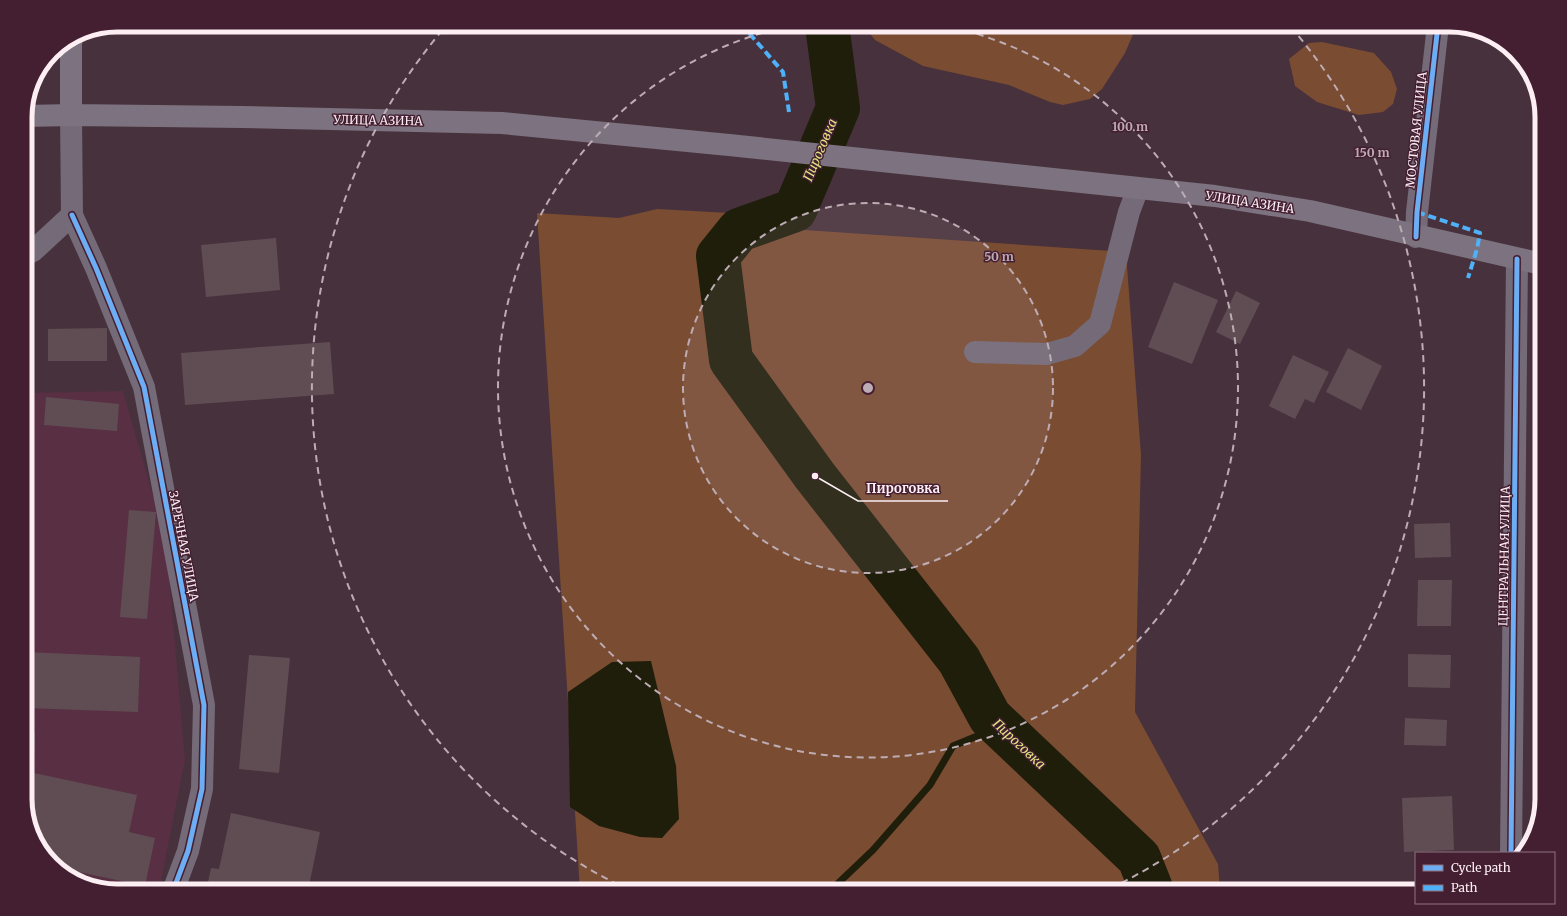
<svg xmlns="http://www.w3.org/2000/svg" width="1567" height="916" viewBox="0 0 1567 916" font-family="Merriweather,serif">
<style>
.built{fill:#592f43}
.green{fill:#7a4c32}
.water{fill:#1f1e0b}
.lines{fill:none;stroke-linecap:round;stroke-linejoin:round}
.stream{stroke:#1f1e0b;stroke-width:7}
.river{stroke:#1f1e0b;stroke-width:44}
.building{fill:#604d53}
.minor{stroke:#746a78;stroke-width:22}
.major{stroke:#7d727f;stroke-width:22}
.quiet{stroke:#4fb1f8;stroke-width:4;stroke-dasharray:8 4;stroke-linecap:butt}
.cycleway-casing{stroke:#441f31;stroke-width:8}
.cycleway{stroke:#6dadf4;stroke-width:5}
.ring{fill:none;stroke:#bdacb4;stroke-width:2;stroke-dasharray:7 5}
.labels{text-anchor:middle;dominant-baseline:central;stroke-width:3;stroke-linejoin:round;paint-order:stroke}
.street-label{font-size:12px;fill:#fdeef4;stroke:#441f31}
.water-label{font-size:13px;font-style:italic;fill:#e0e683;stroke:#441f31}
.rim{fill:none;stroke:#fdeef4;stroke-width:5}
.centre{fill:#bdacb4;stroke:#441f31;stroke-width:2}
.ring-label{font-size:12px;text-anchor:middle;font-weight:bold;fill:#bdacb4;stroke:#441f31;stroke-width:3;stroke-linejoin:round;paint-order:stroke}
.leader{fill:none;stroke:#fdeef4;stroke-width:1.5}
.callout-dot{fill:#fdeef4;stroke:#441f31;stroke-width:1.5}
.callout-label{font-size:13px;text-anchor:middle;font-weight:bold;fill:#fdeef4;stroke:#441f31;stroke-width:3;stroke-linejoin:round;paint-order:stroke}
</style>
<rect width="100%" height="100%" fill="#47313c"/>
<path class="built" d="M123,391l43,150 19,219 -26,131h-42l-46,-12 -34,-34 -12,-40v-412z"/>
<path class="green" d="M863,25h274l-12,28 -23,36 -12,10 -27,6 -13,-3 -41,-17 -86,-19 -48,-26z
M1322,42l52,11 17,19 6,17 -4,15 -10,8 -24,3 -42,-13 -22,-16 -6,-27 20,-16z
M657,209l90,5 28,14 351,24 15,203 -6,257 83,152 2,27h-640l-43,-678 82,5z"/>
<path class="water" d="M651,661l25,105 3,53 -17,19 -22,-1 -41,-11 -29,-19 -2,-115 44,-30z"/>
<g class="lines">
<path class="stream" d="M830,891l43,-41 57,-65 23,-39 29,-12 8,-17"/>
<path class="river" d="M827,25l11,83 -43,102 -56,20 -21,26 13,104 84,116 144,184 31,57 149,141 13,33"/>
</g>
<path class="building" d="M276,238l4,52 -74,7 -5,-52z
M1174,282l44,18 -26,64 -44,-17z
M1236,291l24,12 -20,41 -24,-12z
M107,328v33h-59v-32z
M330,342l4,52 -149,11 -4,-52z
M1348,348l34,18 -21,44 -35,-18z
M1293,355l36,17 -15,31 -9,-4 -10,20 -26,-13z
M46,397l73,7 -2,27 -73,-6z
M129,510l27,2 -9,107 -27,-2z
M1450,523l1,34 -36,1 -1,-34z
M1418,580h34l-1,46h-34z
M25,652l115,5 -2,55 -113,-4z
M1408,654l43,1 -1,33 -42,-1z
M249,655l41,3 -11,115 -40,-4z
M1405,718l42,2 -1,26 -42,-1z
M25,733h10l-1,26h-9z
M34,773l103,22 -8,37 26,6 -10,48 -85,-18 -23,-23 -11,-37z
M1452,796l2,54 -50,2 -2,-54z
M231,813l89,19 -12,59h-102l5,-23 8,1z"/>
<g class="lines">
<path class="minor" d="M72,215l24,53 48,119 60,318 -2,84 -14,62 -15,40
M1416,237l1,-25 21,-187
M25,255l8,-4 39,-36 -1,-100
M975,352l72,2 28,-8 25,-22 29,-112 9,-24
M1511,853l6,-594"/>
<path class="major" d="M71,115v-71l1,-6
M25,116l46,-1 170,2 261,6 227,22 486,51 95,15 232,53"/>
<path class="quiet" d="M554,25l21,2 14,-2
M727,25l22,8 34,39 6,40
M1417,212l63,21 -3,16 -9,29"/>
<defs>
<path id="cycleway" d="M72,215l24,53 48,119 60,318 -2,84 -14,62 -15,40
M1416,237l1,-25 21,-187
M1511,853l6,-594"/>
</defs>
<use href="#cycleway" class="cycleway-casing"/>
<use href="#cycleway" class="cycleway"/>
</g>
<circle cx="868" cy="388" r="185" fill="#bdacb4" fill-opacity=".12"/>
<g class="ring">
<circle cx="868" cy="388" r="185"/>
<path d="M942 25A370 370 0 1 1 794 25"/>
<path d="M629 890A556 556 0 0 1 445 27M1291 27A556 556 0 0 1 1107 890"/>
</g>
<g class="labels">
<g class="street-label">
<text transform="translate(378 120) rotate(1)">УЛИЦА АЗИНА</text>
<text transform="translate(1416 130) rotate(-84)">МОСТОВАЯ УЛИЦА</text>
<text transform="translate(1250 202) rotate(9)">УЛИЦА АЗИНА</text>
<text transform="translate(184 546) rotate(79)">ЗАРЕЧНАЯ УЛИЦА</text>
<text transform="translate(1504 556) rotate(-89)">ЦЕНТРАЛЬНАЯ УЛИЦА</text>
</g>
<g class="water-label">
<text transform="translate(820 150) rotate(-67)">Пироговка</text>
<text transform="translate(1019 744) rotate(43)">Пироговка</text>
</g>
</g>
<path d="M0 0H1567V916H0ZM117 32H1450A85 85 0 0 1 1535 117V799A85 85 0 0 1 1450 884H117A85 85 0 0 1 32 799V117A85 85 0 0 1 117 32Z" fill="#441f31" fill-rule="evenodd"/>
<path class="rim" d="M117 32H1450A85 85 0 0 1 1535 117V799A85 85 0 0 1 1450 884H117A85 85 0 0 1 32 799V117A85 85 0 0 1 117 32Z"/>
<circle cx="868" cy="388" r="6" class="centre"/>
<g class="ring-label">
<text x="1130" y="131">100 m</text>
<text x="1372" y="157">150 m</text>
<text x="999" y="261">50 m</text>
</g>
<path class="leader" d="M815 476L858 501H948"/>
<circle class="callout-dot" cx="815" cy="476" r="4"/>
<g class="callout-label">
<text x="903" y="493">Пироговка</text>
</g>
<rect x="1415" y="852" width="140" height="52" fill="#441f31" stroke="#8e727f"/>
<rect x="1423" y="865" width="20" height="6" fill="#6dadf4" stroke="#8e727f"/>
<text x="1451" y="872" font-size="12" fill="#fdeef4">Cycle path</text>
<rect x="1423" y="885" width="20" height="6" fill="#4fb1f8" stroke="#8e727f"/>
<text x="1451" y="892" font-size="12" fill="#fdeef4">Path</text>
</svg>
